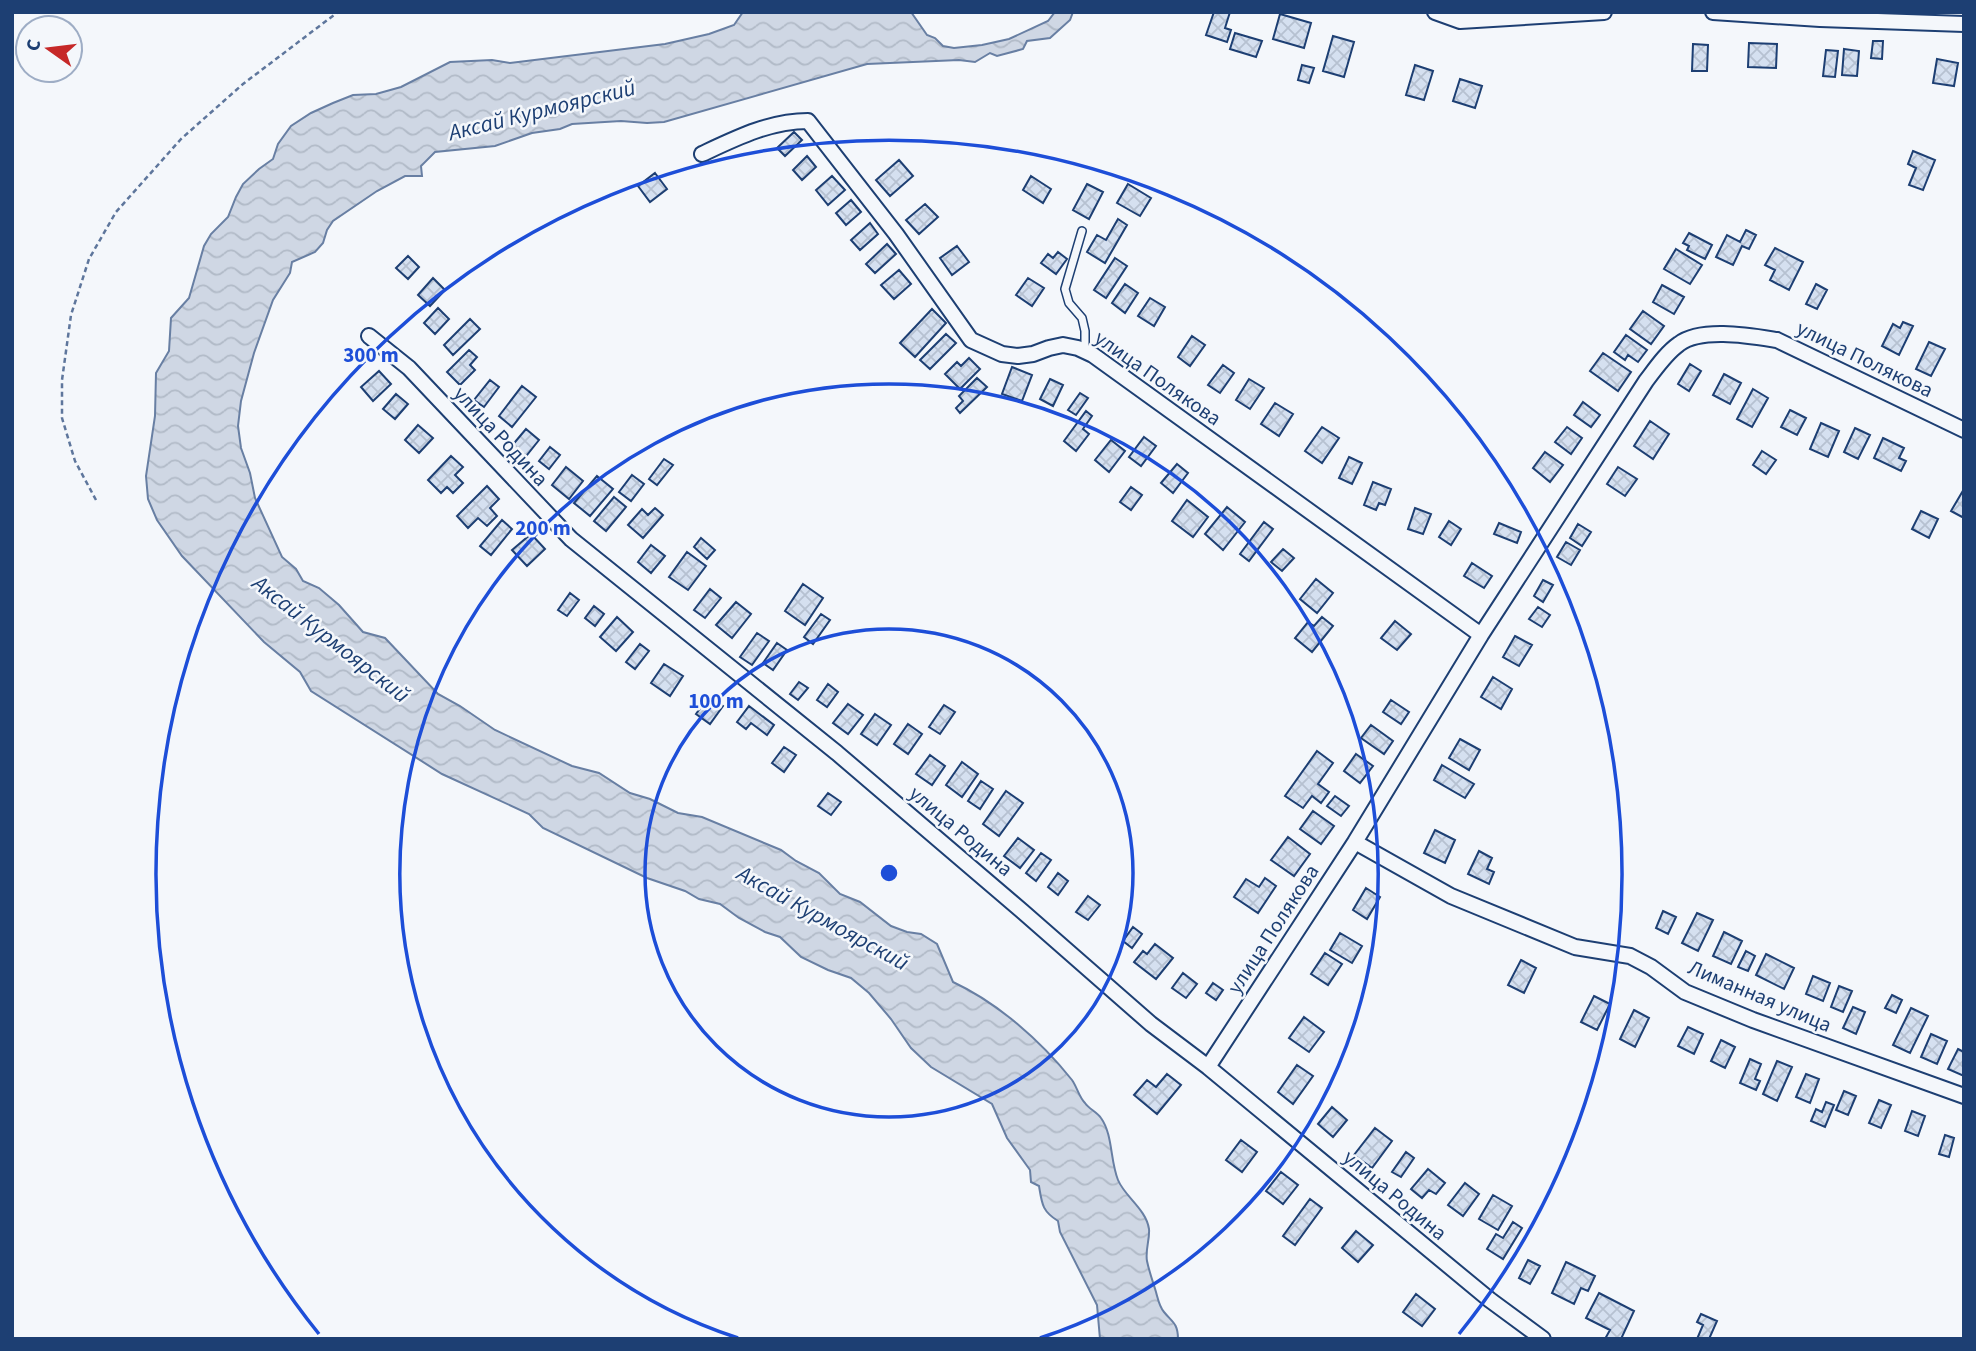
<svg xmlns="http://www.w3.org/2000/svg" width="1976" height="1351" viewBox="0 0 1976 1351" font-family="'Source Sans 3',sans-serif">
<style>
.water{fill:url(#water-waves);stroke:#687fa3;stroke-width:2}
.building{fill:url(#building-cross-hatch);stroke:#1d3f73;stroke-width:2}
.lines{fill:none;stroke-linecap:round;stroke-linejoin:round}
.lane-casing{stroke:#1d3f73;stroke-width:10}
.street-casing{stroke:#1d3f73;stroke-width:18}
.path{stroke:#5e769c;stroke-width:2.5;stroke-dasharray:5 3.5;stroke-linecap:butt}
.lane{stroke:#f4f7fb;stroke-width:7}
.street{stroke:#f4f7fb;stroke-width:14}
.ring{fill:none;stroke:#1d4ed8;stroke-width:3.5}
.labels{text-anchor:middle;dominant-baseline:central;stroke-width:5;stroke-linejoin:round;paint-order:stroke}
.street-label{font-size:21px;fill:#1d3f73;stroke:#f4f7fb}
.water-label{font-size:23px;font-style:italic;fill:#1d3f73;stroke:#f4f7fb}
.centre{fill:#1d4ed8;stroke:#f4f7fb;stroke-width:3.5}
.ring-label{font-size:21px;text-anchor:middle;font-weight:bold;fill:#1d4ed8;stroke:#f4f7fb;stroke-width:5;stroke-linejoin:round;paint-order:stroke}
</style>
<defs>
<pattern id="water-waves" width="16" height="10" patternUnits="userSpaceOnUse" patternTransform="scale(1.75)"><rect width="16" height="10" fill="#cfd7e4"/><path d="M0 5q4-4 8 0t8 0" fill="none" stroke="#b1bac7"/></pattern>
<pattern id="building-cross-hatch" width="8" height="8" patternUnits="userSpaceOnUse" patternTransform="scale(1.75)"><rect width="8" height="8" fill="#d5e0f0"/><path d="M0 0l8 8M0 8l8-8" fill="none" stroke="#b6c1d1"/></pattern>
</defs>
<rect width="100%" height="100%" fill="#f4f7fb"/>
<path class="water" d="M743,12h168l16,23 8,3 8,8 11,2 28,-3 27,-6 39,-18 7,-9h18l-3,8 -20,18 -23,3 -4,8 -26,7 -7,-3 -15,9 -16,-2 -92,4 -203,58 -17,1 -26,-2 -49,3 -12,5 -28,4 -37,13 -60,6 -14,14 1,10h-17l-28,15 -44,30 -6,9 -4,13 -8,9 -23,10 -2,11 -17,27 -19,53 -13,48 -3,25 3,22 9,25 5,25 27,59 14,12 7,12 16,7 20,17 24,27 22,6 53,56 22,12 35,24 77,36 27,7 31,20 20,6 28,14 24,4 79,33 15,11 23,12 21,21 20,8 31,24 16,6 14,2 16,10 16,38c45,21 88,59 119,98 5,7 7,17 13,23 4,6 12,9 16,15 12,17 9,42 17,62 7,17 28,29 31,49 1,10 -4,21 -2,32 2,10 6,21 9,31 2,7 3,14 8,20 8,10 14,11 14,27h-78l-3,-34 -37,-73 -2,-11c-16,-10 -16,-17 -19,-35l-8,-4 -1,-12 -23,-32 -15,-34 -61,-37 -20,-19 -20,-29 -22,-26 -18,-15 -23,-8 -27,-13 -21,-20 -15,-5 -26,-14 -19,-14 -21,-5 -14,-8 -38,-13 -104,-50 -14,-14 -87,-40 -131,-83 -11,-19 -36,-30 -82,-86 -25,-36 -9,-21 -2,-23 9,-60 1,-43 13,-22 2,-33 18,-20 15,-52 7,-12 17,-17 8,-20 7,-13 16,-15 14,-10 5,-15 13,-18 20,-13 22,-10 20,-8 23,-1 25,-7 49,-25 42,-2 18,3 155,-19 44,-10 25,-9z"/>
<path class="building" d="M1214,12h16l-5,16 6,2 -4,12 -21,-7z
M1280,14l31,9 -7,25 -31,-9z
M1235,33l27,8 -6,16 -26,-8z
M1333,36l21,6 -10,35 -21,-6z
M1873,41h10l-1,18 -11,-1z
M1749,43l28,1 -1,24 -28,-1z
M1693,44l15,1 -1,26h-15z
M1844,49l15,2 -2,25 -15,-1z
M1826,50l12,1 -3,26 -12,-1z
M1937,59l21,4 -4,23 -21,-3z
M1302,65l12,3 -5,15 -11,-3z
M1415,65l18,6 -9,29 -18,-5z
M1460,79l22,7 -7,22 -22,-7z
M794,132l8,8 -17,16 -8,-8z
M1913,151l22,9 -12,30 -14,-5 7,-17 -8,-4z
M807,156l9,11 -14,13 -9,-10z
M899,160l14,16 -23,20 -14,-16z
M655,173l12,16 -17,13 -12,-16z
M832,176l13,14 -17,15 -12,-15z
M1031,176l20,13 -8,14 -20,-13z
M1087,184l16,8 -14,27 -16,-9z
M1128,184l23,14 -11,18 -23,-13z
M851,200l10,12 -15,13 -10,-12z
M925,204l13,13 -19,17 -13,-14z
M1118,219l9,6 -22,38 -18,-11 10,-17 9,5z
M870,223l8,11 -18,16 -9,-10z
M1746,230l10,5 -7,14 -7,-3 -9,19 -17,-8 11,-22 13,7z
M1689,233l23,12 -7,14 -18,-9 2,-4 -6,-3z
M887,244l9,10 -21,19 -9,-9z
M957,246l12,16 -17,13 -12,-17z
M1775,248l28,14 -14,28 -19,-10 5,-10 -10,-5z
M1676,249l26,16 -12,19 -26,-15z
M1058,252l9,7 -11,15 -15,-11 7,-9 5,4z
M408,256l11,11 -11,12 -12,-11z
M1115,258l12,8 -21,32 -12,-8z
M899,270l12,14 -17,15 -13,-14z
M433,278l12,12 -15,16 -12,-11z
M1028,278l16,10 -12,18 -16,-11z
M1125,284l13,9 -13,20 -13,-10z
M1816,284l11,6 -10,19 -11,-5z
M1662,285l22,12 -10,17 -21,-12z
M1150,298l15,9 -11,19 -16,-10z
M438,308l11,11 -14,15 -11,-11z
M932,309l14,14 -31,34 -15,-14z
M1643,311l21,15 -13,18 -21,-15z
M470,319l10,10 -27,26 -9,-10z
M1903,322l10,4 -14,29 -17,-9 11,-22 7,4z
M946,334l10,9 -26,26 -10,-9z
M1626,335l21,15 -9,12 -10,-7 -3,5 -11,-8z
M1192,336l13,9 -15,21 -12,-9z
M1929,342l16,7 -14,27 -15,-7z
M469,350l8,7 -7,8 5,5 -15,15 -13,-13z
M1603,353l28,19 -13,19 -28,-20z
M969,358l11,11 -20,20 -15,-15 12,-12 4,4z
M1690,364l11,7 -12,20 -11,-7z
M1223,365l11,8 -14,20 -12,-8z
M1012,367l20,8 -10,26 -20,-7z
M379,371l12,13 -18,17 -12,-14z
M1724,374l17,9 -11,21 -17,-9z
M977,378l10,9 -27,26 -4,-5 7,-7 -4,-5z
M1050,379l13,6 -10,21 -13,-7z
M1249,379l15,9 -14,21 -14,-9z
M490,380l9,7 -15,20 -10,-7z
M522,386l14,11 -24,30 -13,-11z
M1753,389l15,9 -16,29 -15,-8z
M1080,393l8,5 -12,17 -8,-5z
M396,394l12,10 -13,15 -12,-10z
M1583,402l17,13 -9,12 -17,-12z
M1275,403l18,11 -14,22 -18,-12z
M1790,410l16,8 -9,17 -16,-8z
M1086,411l6,5 -9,13 6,5 -13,17 -12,-10z
M1650,421l19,13 -16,25 -19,-13z
M1821,423l18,8 -11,26 -18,-8z
M418,425l15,13 -14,15 -14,-13z
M1322,427l17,11 -17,25 -17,-12z
M1567,427l15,11 -11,16 -16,-12z
M1855,428l15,7 -12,24 -14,-7z
M526,429l13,11 -16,20 -13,-12z
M1144,437l12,9 -15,20 -12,-9z
M1883,438l21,10 -5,10 7,3 -5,10 -27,-13z
M1111,440l14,11 -16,21 -14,-12z
M550,447l10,8 -11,14 -10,-8z
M1762,451l14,9 -10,14 -13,-9z
M1545,452l18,13 -13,17 -17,-14z
M451,456l12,11 -8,8 8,8 -10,10 -6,-6 -6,6 -13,-13z
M1349,457l13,6 -10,21 -13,-6z
M664,459l9,6 -16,20 -8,-6z
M1177,464l11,9 -15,20 -12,-10z
M566,467l17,14 -14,18 -17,-14z
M1618,467l19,12 -12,17 -18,-12z
M632,475l12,9 -13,17 -12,-9z
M597,476l16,13 -23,27 -16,-13z
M1373,482l18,7 -6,16 -6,-2 -3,7 -12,-5z
M487,486l12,13 -9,9 7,8 -10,10 -9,-8 -10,10 -11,-12z
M1131,487l11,8 -11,15 -11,-8z
M1964,489v29l-13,-7z
M614,497l12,10 -20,24 -12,-10z
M1187,500l21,17 -15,20 -21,-16z
M1227,507l18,15 -22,28 -18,-16z
M655,508l8,7 -20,23 -15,-13 14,-16 6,6z
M1415,508l16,6 -8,20 -15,-5z
M1921,511l17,8 -9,19 -17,-9z
M502,520l10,9 -21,26 -11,-9z
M1449,521l12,8 -10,16 -12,-8z
M1264,522l9,7 -24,32 -9,-7z
M1499,523l22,9 -4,11 -23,-9z
M1578,524l13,8 -9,14 -12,-8z
M531,534l14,15 -18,17 -15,-16z
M701,538l14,12 -8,9 -13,-12z
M1566,542l14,8 -9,15 -14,-8z
M651,545l14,11 -14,17 -13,-11z
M1283,549l11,9 -12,13 -11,-9z
M687,552l19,14 -18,24 -19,-13z
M1472,563l20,13 -8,12 -20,-12z
M1316,579l17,14 -16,20 -17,-14z
M1543,580l10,5 -10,17 -9,-6z
M803,584l20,14 -18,27 -20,-14z
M710,589l11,9 -16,20 -11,-8z
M570,593l9,7 -12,16 -9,-6z
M736,602l15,12 -19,24 -16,-13z
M594,606l10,8 -9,12 -10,-8z
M1538,607l12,8 -8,12 -13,-8z
M821,614l9,6 -17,24 -9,-7z
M617,617l16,15 -17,19 -16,-14z
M1322,617l11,9 -21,26 -17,-14 13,-16 6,4z
M1395,621l16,13 -14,16 -16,-12z
M757,633l12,8 -17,24 -12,-8z
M1515,636l17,9 -13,21 -16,-9z
M777,643l10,7 -14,20 -10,-7z
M640,644l9,7 -14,18 -9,-7z
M664,664l19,12 -13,20 -19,-13z
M1493,677l19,12 -11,20 -20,-12z
M799,682l9,6 -10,12 -8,-6z
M828,684l10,8 -11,15 -10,-7z
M709,696l14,10 -13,18 -14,-10z
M1391,700l18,12 -8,12 -18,-12z
M848,704l15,11 -15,19 -15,-11z
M944,705l11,7 -15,22 -11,-7z
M749,706l25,19 -7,10 -16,-12 -5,6 -9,-7z
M875,714l16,11 -14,20 -16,-11z
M908,724l14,10 -14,20 -14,-10z
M1371,725l22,16 -9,13 -23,-16z
M1460,739l20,11 -11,20 -20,-12z
M784,747l12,8 -12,17 -12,-9z
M1317,751l16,12 -15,21 11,8 -8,11 -9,-7 -9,12 -18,-12z
M1356,754l17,12 -13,17 -16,-12z
M930,755l15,11 -13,19 -16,-11z
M962,762l16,12 -16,23 -16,-12z
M1442,765l32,19 -9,14 -31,-18z
M981,781l12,8 -13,20 -12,-8z
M1006,791l17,12 -24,33 -16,-12z
M828,793l13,9 -10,13 -13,-9z
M1335,796l14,10 -8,10 -14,-10z
M1313,811l21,15 -13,18 -21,-15z
M1435,830l20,10 -10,23 -21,-10z
M1288,837l22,17 -16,22 -23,-16z
M1018,838l16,12 -14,18 -16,-12z
M1479,851l13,7 -5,11 7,3 -5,12 -21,-10z
M1041,853l10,7 -15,21 -10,-8z
M1058,873l10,8 -10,14 -10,-8z
M1265,878l11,8 -18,27 -24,-16 12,-18 13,8z
M1366,888l14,9 -13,22 -14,-9z
M1088,896l12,9 -12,15 -12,-8z
M1663,911l13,6 -8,17 -12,-6z
M1697,913l16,7 -15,31 -16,-8z
M1133,927l9,7 -10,14 -9,-7z
M1724,932l18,9 -11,23 -18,-8z
M1340,933l22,13 -10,17 -22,-13z
M1155,944l18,14 -17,21 -22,-17 9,-11 4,3z
M1746,951l9,5 -7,15 -10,-4z
M1325,953l17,11 -14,21 -17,-11z
M1766,954l28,14 -10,21 -28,-14z
M1521,960l15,8 -12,25 -16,-8z
M1183,973l14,11 -11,14 -14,-10z
M1813,976l17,7 -7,18 -17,-7z
M1213,983l10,7 -7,10 -10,-7z
M1839,986l13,5 -9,21 -12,-5z
M1892,995l10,5 -6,13 -11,-5z
M1594,996l16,8 -13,26 -16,-8z
M1853,1007l12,5 -9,22 -13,-6z
M1911,1008l17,8 -18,37 -17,-8z
M1634,1010l15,8 -14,29 -15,-8z
M1304,1017l20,15 -15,20 -20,-14z
M1688,1027l15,7 -9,20 -16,-8z
M1931,1034l16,7 -10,23 -16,-7z
M1721,1040l14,7 -10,21 -14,-7z
M1958,1049l6,3v24l-16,-7z
M1750,1059l11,5 -6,15 5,2 -4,9 -16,-7z
M1777,1061l15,6 -15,34 -14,-7z
M1297,1065l16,11 -20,28 -15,-12z
M1167,1074l14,11 -24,29 -23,-19 13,-15 9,7z
M1806,1074l13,5 -9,24 -14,-6z
M1844,1091l12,5 -8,19 -12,-5z
M1879,1100l12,5 -10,23 -12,-5z
M1826,1102l8,3 -9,22 -14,-6 5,-12 6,3z
M1332,1107l15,13 -14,17 -15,-13z
M1912,1111l13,5 -7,20 -13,-5z
M1375,1128l17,13 -20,27 -18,-13z
M1945,1135l9,3 -5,19 -10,-3z
M1241,1140l16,12 -15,20 -16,-12z
M1406,1152l8,6 -13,19 -9,-5z
M1428,1169l17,14 -9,11 -7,-4 -7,8 -11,-9z
M1281,1172l17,13 -15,19 -17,-13z
M1465,1183l14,11 -16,22 -15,-11z
M1493,1195l19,11 -14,24 -19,-11z
M1310,1199l12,9 -27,37 -12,-9z
M1513,1222l9,6 -19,31 -16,-10 9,-15 7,4z
M1356,1231l17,14 -15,17 -16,-14z
M1528,1260l12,6 -10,18 -11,-6z
M1566,1262l29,14 -7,15 -7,-3 -7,16 -22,-11z
M1599,1293l35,18 -13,28h-16l5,-9 -24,-12z
M1416,1294l19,15 -13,17 -19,-14z
M1701,1314l16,7 -8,18h-12l6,-14 -6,-3z"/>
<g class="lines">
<defs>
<path id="lane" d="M1082,231l-17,58 4,14 13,15 3,13v20"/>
<path id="street" d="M1435,12l25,9 144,-9
M1713,12l107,7 144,5
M702,154c34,-16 68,-33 106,-33l88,113 75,106 31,14 16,2 15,-2 16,-6 14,-3 15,3 15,7 388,280
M369,336l40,32 162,171 266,214 185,158 129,113 57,43 282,233 53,39
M1355,842l96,54 124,51 55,9 21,11 34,25 68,28 211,76
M1208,1067l147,-225 126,-207 165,-254c10,-13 20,-28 33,-37 22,-17 72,-8 98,-4l187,90"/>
</defs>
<use href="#lane" class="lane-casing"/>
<use href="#street" class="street-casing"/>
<path class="path" d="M96,500l-21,-39 -13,-43v-38l9,-65 18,-56 27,-47 65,-73 62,-55 95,-72"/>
<use href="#lane" class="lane"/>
<use href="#street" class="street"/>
</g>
<g class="ring">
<circle cx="889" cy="873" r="244"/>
<path d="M738 1338A489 489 0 1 1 1040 1338"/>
<path d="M319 1334A733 733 0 1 1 1459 1334"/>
</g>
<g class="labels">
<g class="street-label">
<text transform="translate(1865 359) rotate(26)">улица Полякова</text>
<text transform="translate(1158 378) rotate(35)">улица Полякова</text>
<text transform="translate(501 436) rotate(47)">улица Родина</text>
<text transform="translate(961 831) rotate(40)">улица Родина</text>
<text transform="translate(1273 929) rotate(-57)">улица Полякова</text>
<text transform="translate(1760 996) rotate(23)">Лиманная улица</text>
<text transform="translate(1395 1195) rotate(40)">улица Родина</text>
</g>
<g class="water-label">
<text transform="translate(542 110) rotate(-14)">Аксай Курмоярский</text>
<text transform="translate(331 639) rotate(38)">Аксай Курмоярский</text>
<text transform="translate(823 918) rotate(29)">Аксай Курмоярский</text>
</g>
</g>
<circle cx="889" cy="873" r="10" class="centre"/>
<g class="ring-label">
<text x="371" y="362">300 m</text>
<text x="543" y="535">200 m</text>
<text x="716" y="708">100 m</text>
</g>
<rect width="1976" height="1351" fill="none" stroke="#1d3f73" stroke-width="28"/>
<g transform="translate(49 49) rotate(284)"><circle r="33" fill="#f4f7fb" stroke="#9eadc5" stroke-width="2"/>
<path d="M0-5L12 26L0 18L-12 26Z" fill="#c62828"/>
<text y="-10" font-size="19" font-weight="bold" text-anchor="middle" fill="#1d3f73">С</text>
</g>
</svg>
